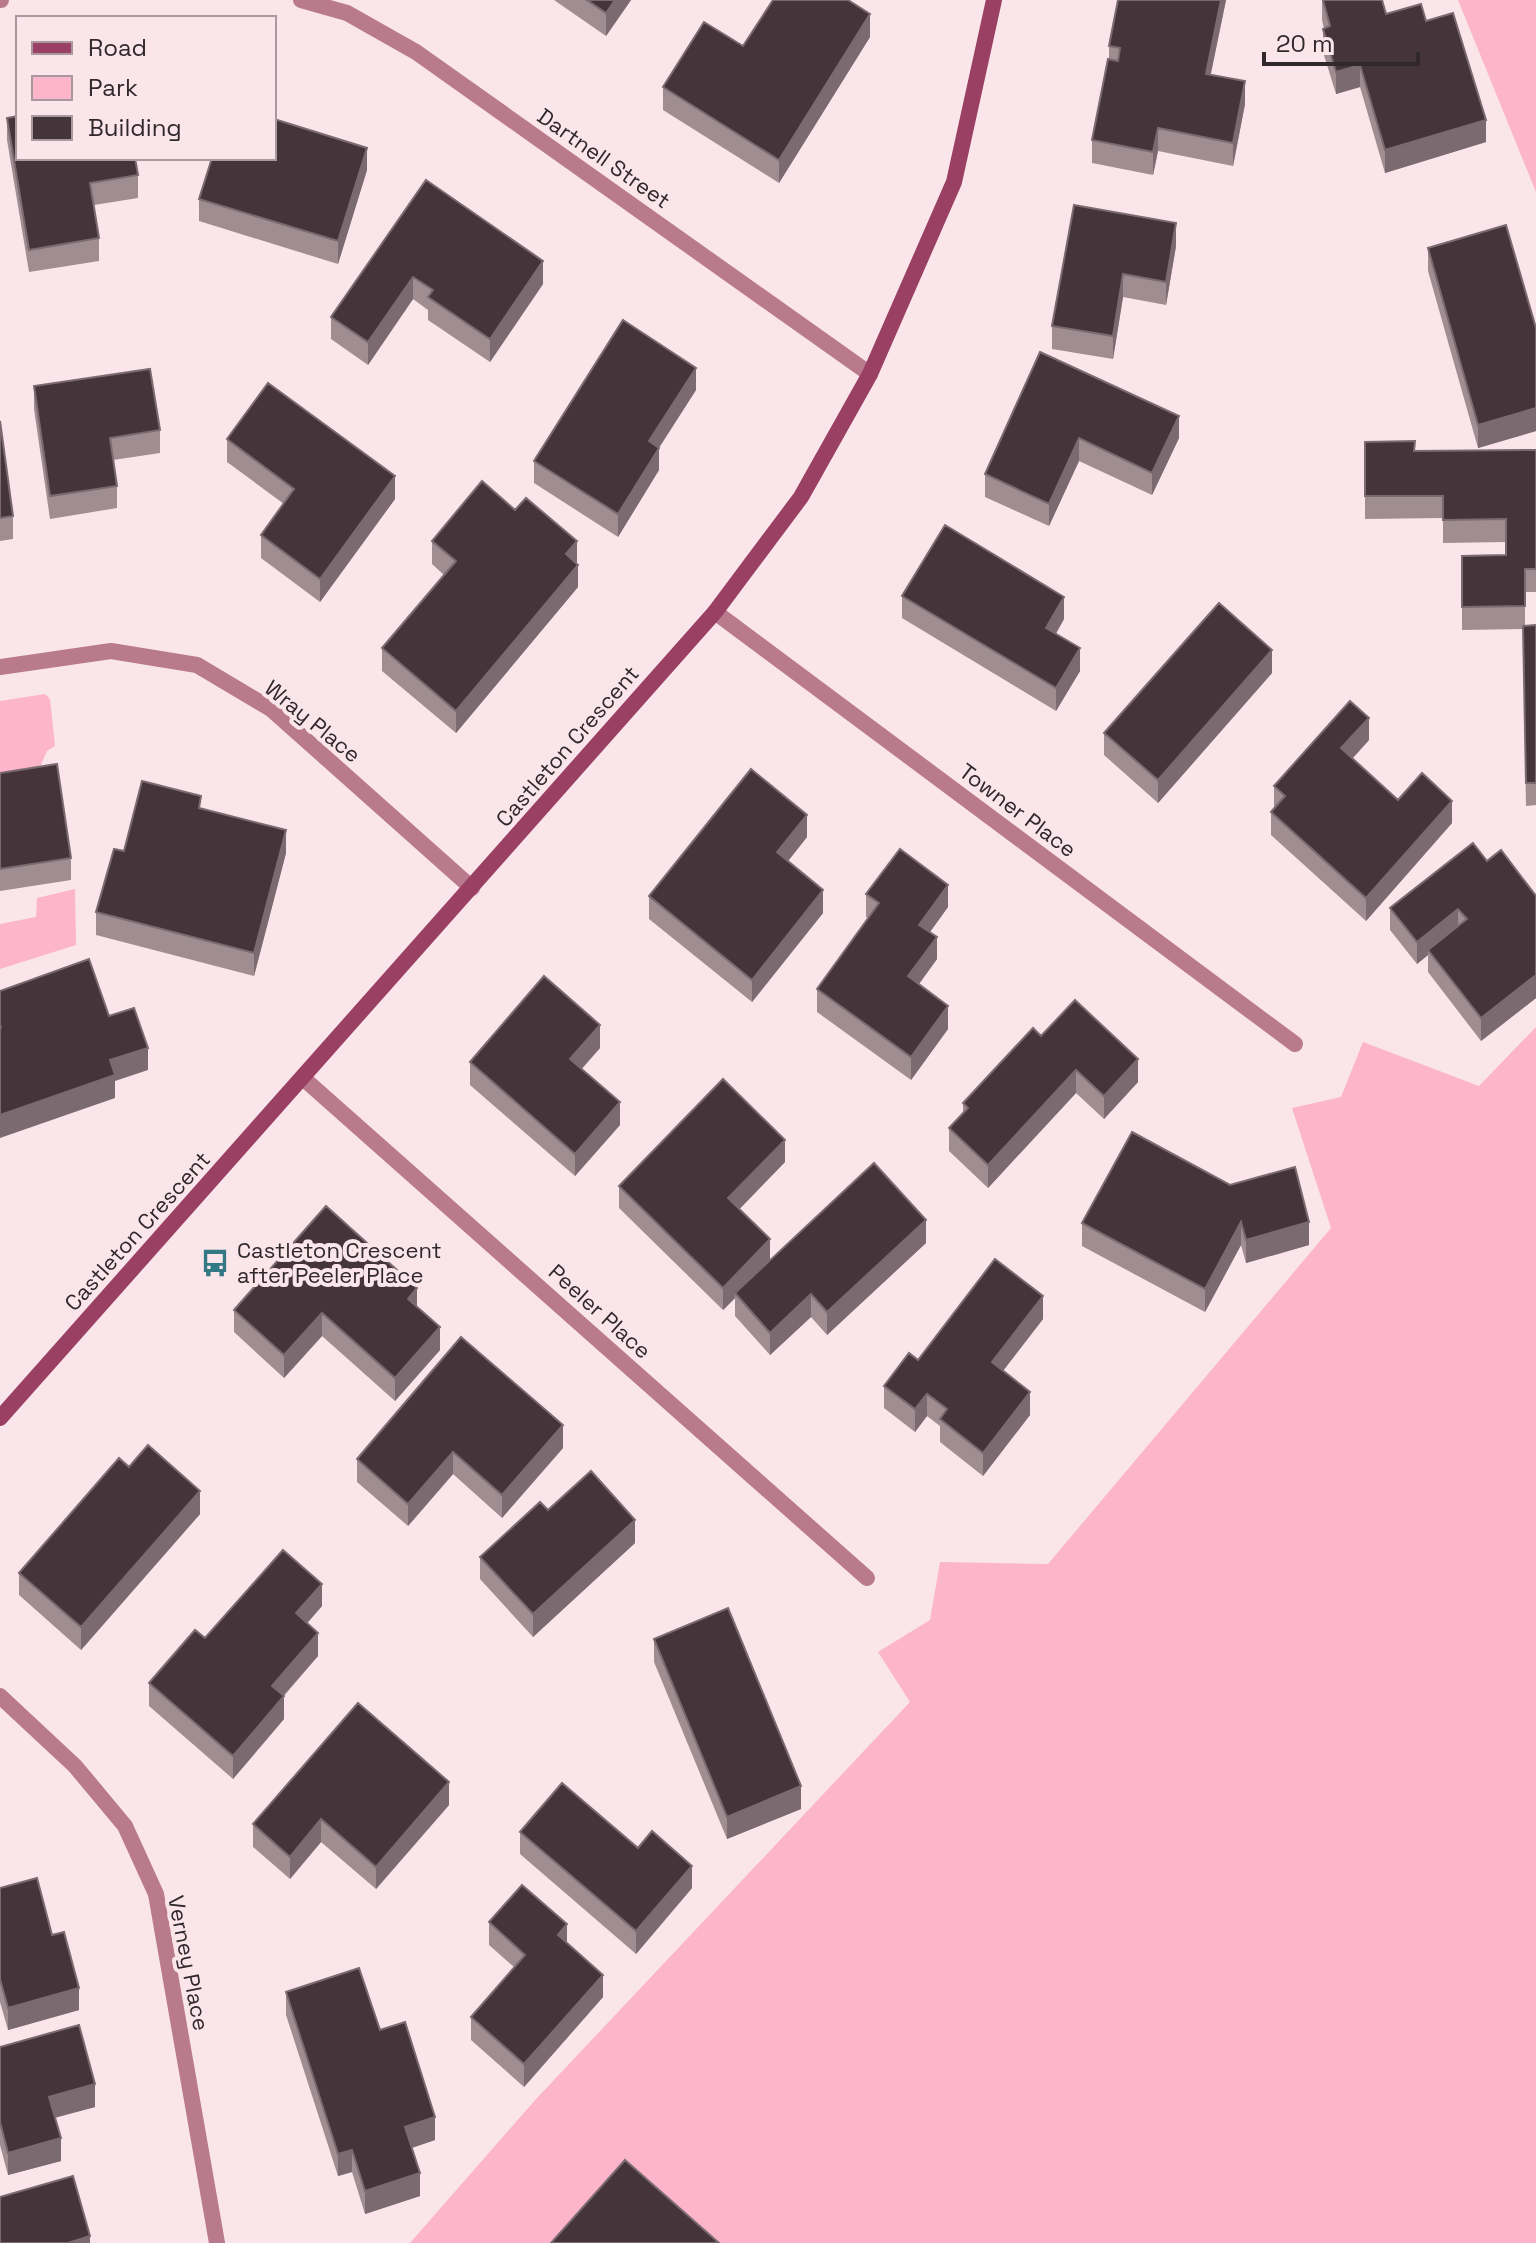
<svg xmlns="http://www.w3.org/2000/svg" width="1536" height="2243" viewBox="0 0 1536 2243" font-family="'Space Grotesk',sans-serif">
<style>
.green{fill:#fcb5cb}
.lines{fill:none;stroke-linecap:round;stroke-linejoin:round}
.street{stroke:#b97a8e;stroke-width:16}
.secondary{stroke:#9a4062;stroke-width:16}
.wall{fill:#a08d92}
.shaded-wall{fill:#7b6a6f}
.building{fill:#45353a;stroke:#7b6a6f;stroke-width:2}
.labels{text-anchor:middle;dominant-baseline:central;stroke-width:8;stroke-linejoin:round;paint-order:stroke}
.street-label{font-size:22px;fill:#30282a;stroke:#fae5eb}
.poi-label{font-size:22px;fill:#30282a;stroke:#fae5eb;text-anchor:start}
</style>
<rect width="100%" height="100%" fill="#fae5eb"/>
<path class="green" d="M1458,0h78v192z
M45,694l5,5 5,47 -8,5 -7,16 -40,17v-83z
M75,889l1,56 -76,24v-45l36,-7 1,-19z
M1536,1027v1216h-1126l127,-145 373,-396 -32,-50 52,-32 10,-58 108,2 283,-336 -39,-120 49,-11 22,-55 116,44z"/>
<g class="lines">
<path class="street" d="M0,0h1
M301,0l46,13 69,39 454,322
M715,612l580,432
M0,667l111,-16 86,14 74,44 201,179
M303,1078l564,500
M0,1696l75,70 50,60 31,68 61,349"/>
<path class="secondary" d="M0,1418l715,-806 86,-115 69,-123 84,-192 40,-182"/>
</g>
<path class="wall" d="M554,0h77l-25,36z
M1226,0l-15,74 34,30 -12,62 -75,-15 -5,24 -61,-12v-23l17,-81v-13z
M1322,0h60l4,14 40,7 60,121 -101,31 -25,-86 -24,7 -13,-42v-23h1l-2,-9z
M870,37l-91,146 -116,-73v-23l80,-41z
M7,118l131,57v23l-44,7 5,33v23l-70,11 -22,-132z
M367,170l-29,94 -139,-43v-22z
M426,180l117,104 -53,78 -62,-42v-10l-15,-11 -45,66 -37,-26v-22z
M1074,205l102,41 -10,59 -43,-8 -10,62 -61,-10v-23z
M1428,248l108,80v103l-58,17 -50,-177z
M1040,352l139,86 -27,57 -73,-34 -30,65 -64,-29v-23z
M34,386l126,44v23l-47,7 4,26v22l-67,11 -16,-110z
M696,390l-37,58v22l-41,67 -84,-54v-22z
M0,421l13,95v23l-13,2z
M227,439l168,60 -75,103 -59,-44v-23l23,-31 -57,-42z
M1365,442l50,9 121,-1v142h-11v34l11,-1v180l-10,1 -3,-177 -61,1v-74l44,-1v-13l-63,1v-25l-78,1z
M432,541l145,23 1,23 -122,146 -74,-62v-23l62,-73 -12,-11z
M902,596l162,23 -8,15 24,37 -24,40 -154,-93z
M1272,673l-114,130 -54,-48v-22z
M1369,740l-17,19 46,41 54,23 -86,98 -95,-86v-23l3,-3v-23z
M0,773l71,85v22l-71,11z
M201,809l85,44 -32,123 -158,-41v-23l28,-61z
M807,837l-19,24 35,52 -71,89 -103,-83v-23z
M1487,861l49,35v102l-55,43 -53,-69v-17l-11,9 -27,-34v-22z
M866,894l82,13 -18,25 7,27 -18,25 29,45 -37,51 -94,-68v-23l51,-71 -2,-1z
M1041,1036l97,46 -34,37 -28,-26 -88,95 -39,-37v-23l14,-14v-11z
M600,1048l-18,21 38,56 -45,51 -105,-91v-23z
M785,1162l-46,47 31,51 156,-17 -99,92 -16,-18 -41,38 -35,-39v-18l-12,12 -104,-102v-22z
M1230,1185l79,60 -63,18 -5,-18 -36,67 -123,-66v-23z
M417,1306l23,44 -45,51 -73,-65 -38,42 -50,-46v-22z
M1043,1319l-40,52 27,44 -47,61 -43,-34v-16l-13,-10 -12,16 -31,-24v-22l34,-26z
M461,1337l102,111 -61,70 -49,-44 -45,52 -51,-44v-23z
M129,1467l71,47 -119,136 -62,-55v-22z
M635,1543l-102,94 -53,-58v-22z
M322,1606l-15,17 11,33 -34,40v23l-51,60 -84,-73v-23l56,-45z
M654,1639l147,170 -74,30 -73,-177z
M449,1805l-73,84 -55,-47 -31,37 -37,-32v-23z
M520,1832l118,16 54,40 -56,66 -116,-100z
M0,1888l52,47 27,75 -71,20 -8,-28z
M489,1922l78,21 36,54 -79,90 -53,-47v-23l43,-50 -25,-22z
M286,1992l94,38 55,110 -23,8 8,48 -55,18 -13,-42 -14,4 -52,-161z
M0,2047l95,60 -40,11 6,43 -53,14 -8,-30z"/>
<path class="shaded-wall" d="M615,0h16l-25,36v-23z
M1221,0h5l-20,96v-22z
M870,14v23l-91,146v-23z
M1360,65v22l-24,7v-22z
M1245,81v23l-12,62v-23z
M1486,120v22l-101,31v-23z
M1158,128v23l-5,24v-23z
M367,148v22l-29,94v-23z
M1176,223v23l-10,59v-23z
M543,261v23l-53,78v-23z
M1123,274v23l-10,62v-23z
M413,277v22l-45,66v-23z
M696,368v22l-47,73v-22z
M1536,408v23l-58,17v-23z
M1179,416v22l-27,57v-22z
M1079,438v23l-30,65v-22z
M659,448v22l-41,67v-23z
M395,476v23l-75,103v-23z
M577,541v22l-11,-9z
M578,565v22l-122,146v-22z
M1064,597v22l-18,31v-22z
M1080,648v23l-24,40v-23z
M1272,650v23l-114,130v-23z
M1369,718v22l-28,31v-23z
M1452,801v22l-86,98v-23z
M807,815v22l-30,38v-23z
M286,830v23l-32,123v-23z
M948,885v22l-29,40v-22z
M823,890v23l-71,89v-22z
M1458,909v22l-30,19v5l-11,9v-22z
M937,937v22l-29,40v-23z
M1536,975v23l-55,43v-23z
M948,1006v23l-37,51v-23z
M600,1025v23l-30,33v-22z
M148,1048v22l-33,11v17l-115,40v-23l110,-55z
M1138,1059v23l-34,37v-23z
M1076,1070v23l-88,95v-23z
M620,1102v23l-45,51v-22z
M785,1140v22l-57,59v-23z
M926,1220v23l-99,92v-23z
M1241,1222v23l-36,67v-23z
M1309,1222v23l-63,18v-23z
M770,1239v23l-35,31v5l-12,12v-22z
M417,1288v23l-9,-12z
M811,1294v23l-41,38v-22z
M1043,1296v23l-51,66v-23z
M322,1313v23l-38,42v-23z
M440,1327v23l-45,51v-23z
M1030,1392v23l-47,61v-23z
M927,1394v22l-12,16v-23z
M563,1425v23l-61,70v-23z
M453,1452v22l-45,52v-22z
M200,1491v23l-119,136v-23z
M635,1520v23l-102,94v-23z
M322,1584v22l-26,30v-23z
M318,1633v23l-46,52v-22z
M284,1696v23l-51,60v-23z
M449,1782v23l-73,84v-22z
M801,1786v23l-74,30v-22z
M321,1819v23l-31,37v-22z
M692,1866v22l-56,66v-23z
M567,1924v23l-9,-12z
M603,1975v22l-79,90v-23z
M79,1988v22l-71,20v-22z
M95,2084v23l-46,12v-22z
M435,2117v23l-30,10v-23z
M61,2138v23l-53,14v-22z
M352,2150v22l-14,4v-22z
M420,2173v23l-55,18v-23z
M90,2236v7h-22z"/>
<path class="building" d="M587,0h28l-9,13z
M773,0h75l22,14 -91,146 -116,-73 41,-65 39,24z
M1118,0h103l-15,74 39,7 -12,62 -75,-15 -5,24 -61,-12 16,-81 10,2 2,-13 -11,-2z
M1323,0h59l4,14 35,-10 5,17 27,-8 33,107 -101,30 -25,-85 -24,7 -13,-43 7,-3z
M18,116v42h117l3,17 -48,8 9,55 -70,12 -22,-132z
M274,119l93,29 -29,93 -139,-42 13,-41h62z
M426,180l117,81 -53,78 -62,-42 5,-7 -20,-13 -45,65 -37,-25z
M1074,205l102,18 -10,59 -43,-8 -10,62 -61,-10z
M1506,225l30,103v80l-58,17 -50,-177z
M623,320l73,48 -47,73 10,7 -41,66 -84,-53z
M1040,352l139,64 -27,57 -73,-35 -30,66 -64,-30z
M150,369l10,61 -50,8 7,48 -67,10 -16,-110z
M268,383l127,93 -75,103 -59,-44 33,-46 -67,-50z
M0,421l13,95 -13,2z
M1415,441l-1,10 122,-1v119h-11v37l-63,1v-51l44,-1v-36l-63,1v-24h-78v-54z
M482,481l33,29 11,-12 51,43 -11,13 12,11 -122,146 -74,-63 74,-87 -24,-20z
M945,525l119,72 -18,31 34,20 -24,40 -154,-92z
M1219,603l53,47 -114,130 -54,-47z
M1536,625v158h-10l-3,-157z
M1350,701l19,17 -28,30 57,52 24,-27 30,28 -86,97 -95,-86 14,-16 -11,-10z
M57,764l14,94 -71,11v-96z
M751,769l56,46 -30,37 46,38 -71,90 -103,-84z
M142,781l59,15 -2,12 87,22 -32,123 -158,-41 18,-63 10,2z
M1473,843l14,18 14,-11 35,46v79l-55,43 -53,-68 39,-31 -9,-10 -41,33 -27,-34z
M900,849l48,36 -29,40 18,12 -29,39 40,30 -37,51 -94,-68 62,-86 -13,-9z
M89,959l20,57 25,-8 14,40 -38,12 5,15 -115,40v-86l1,-1 -1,-4v-33z
M544,976l56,49 -30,34 50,43 -45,52 -105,-92z
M1075,1000l63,59 -34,37 -28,-26 -88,95 -39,-37 19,-20 -5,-5 70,-75 8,8z
M723,1079l62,61 -57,58 42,41 -47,49 -104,-102z
M1132,1132l98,53 65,-18 14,55 -63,18 -5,-18 -36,67 -123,-66z
M874,1163l52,57 -99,92 -16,-18 -41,39 -35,-40z
M326,1206l91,82 -9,11 32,28 -45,51 -73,-65 -38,42 -50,-45z
M995,1259l48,37 -51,66 38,30 -47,61 -43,-34 7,-10 -20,-15 -12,15 -31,-23 25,-33 9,7z
M461,1337l102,88 -61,70 -49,-43 -45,52 -51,-45z
M148,1445l52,46 -119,136 -62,-54 100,-115 10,9z
M591,1471l44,49 -102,94 -53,-57 60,-55 8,8z
M283,1550l39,34 -26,29 22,20 -46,53 12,10 -51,60 -84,-73 46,-53 10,8z
M728,1608l73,178 -74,31 -73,-178z
M358,1703l91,79 -73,85 -55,-48 -31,38 -37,-33z
M562,1783l76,65 14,-17 40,35 -56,65 -116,-99z
M37,1878l15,57 12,-3 15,56 -71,20 -8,-29v-91z
M522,1885l45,39 -9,11 45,40 -79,89 -53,-47 54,-62 -36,-33z
M359,1968l21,62 25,-8 30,95 -30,10 15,46 -55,18 -13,-41 -14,4 -52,-162z
M79,2025l16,59 -46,13 12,41 -53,15 -8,-31v-75z
M625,2160l94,83h-168z
M73,2176l17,60 -22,7h-68v-46z"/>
<defs>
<symbol id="bus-bare" viewBox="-9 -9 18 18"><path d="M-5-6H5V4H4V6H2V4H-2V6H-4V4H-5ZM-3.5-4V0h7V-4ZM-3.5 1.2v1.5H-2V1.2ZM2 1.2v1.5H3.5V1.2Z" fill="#327984" stroke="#fae5eb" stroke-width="2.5" paint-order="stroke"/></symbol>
</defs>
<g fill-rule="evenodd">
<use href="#bus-bare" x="195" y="1243" width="40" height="40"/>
</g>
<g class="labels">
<g class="street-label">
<text transform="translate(604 158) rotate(35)">Dartnell Street</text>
<text transform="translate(313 721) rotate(39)">Wray Place</text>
<text transform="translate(567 746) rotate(-49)">Castleton Crescent</text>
<text transform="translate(1018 810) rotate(37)">Towner Place</text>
<text transform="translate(137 1231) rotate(-48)">Castleton Crescent</text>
<text transform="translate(600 1311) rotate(42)">Peeler Place</text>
<text transform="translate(189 1963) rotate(79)">Verney Place</text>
</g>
<g class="poi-label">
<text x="237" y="1250">Castleton Crescent<tspan x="237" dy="25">after Peeler Place</tspan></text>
</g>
</g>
<rect x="16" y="16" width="260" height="144" fill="#fae5eb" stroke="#a9999e" stroke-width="2"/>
<rect x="32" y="42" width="40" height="12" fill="#9a4062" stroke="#a9999e" stroke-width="2"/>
<text x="88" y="56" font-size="24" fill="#30282a">Road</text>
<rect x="32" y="76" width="40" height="24" fill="#fcb5cb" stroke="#a9999e" stroke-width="2"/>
<text x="88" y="96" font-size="24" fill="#30282a">Park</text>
<rect x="32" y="116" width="40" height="24" fill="#45353a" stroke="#a9999e" stroke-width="2"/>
<text x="88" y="136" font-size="24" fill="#30282a">Building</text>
<path d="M1264 52v12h154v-12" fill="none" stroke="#30282a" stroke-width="4"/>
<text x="1276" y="52" font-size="24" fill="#30282a" stroke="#fae5eb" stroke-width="6" paint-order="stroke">20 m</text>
</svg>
